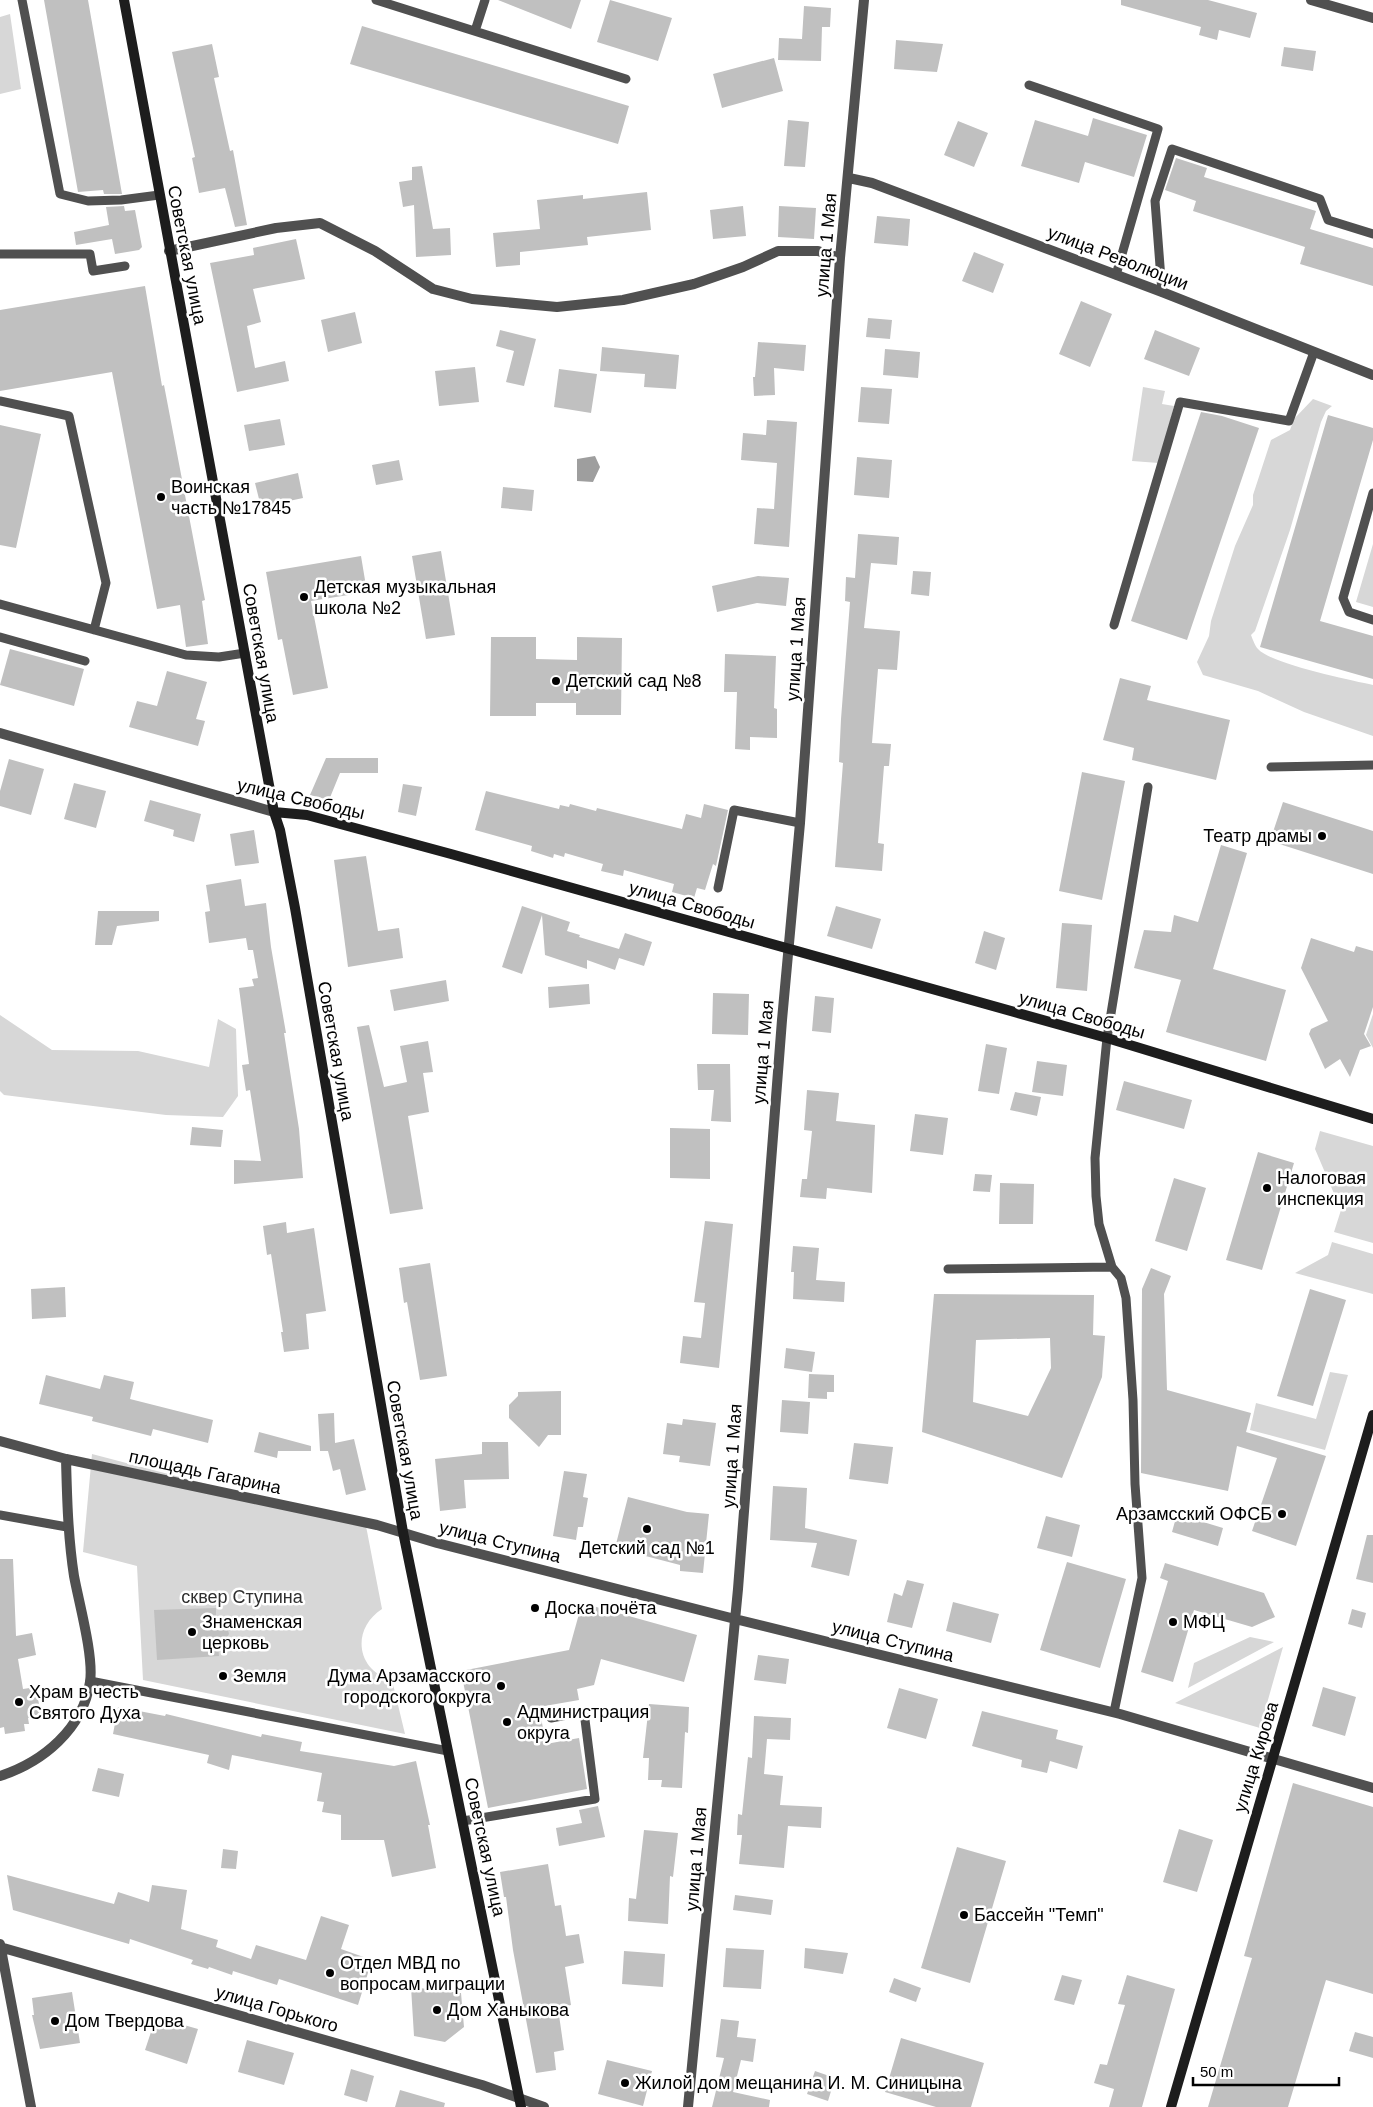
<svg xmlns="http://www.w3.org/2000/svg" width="1373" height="2107" viewBox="0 0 1373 2107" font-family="Arial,sans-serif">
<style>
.green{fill:#d7d7d7}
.water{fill:#9e9e9e}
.building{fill:#c0c0c0;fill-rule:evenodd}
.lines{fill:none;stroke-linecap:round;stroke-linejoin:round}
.lane{stroke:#505050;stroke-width:9}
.street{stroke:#505050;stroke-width:10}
.secondary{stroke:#1d1d1d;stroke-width:10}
.poi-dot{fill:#000;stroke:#fff;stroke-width:2}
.labels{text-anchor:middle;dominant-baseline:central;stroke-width:5;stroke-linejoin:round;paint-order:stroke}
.street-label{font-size:18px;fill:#000;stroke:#fff}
.poi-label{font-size:18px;fill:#000;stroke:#fff;text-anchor:start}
.park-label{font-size:18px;fill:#2e2e2e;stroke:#fff}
</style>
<rect width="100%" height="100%" fill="#fff"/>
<path class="green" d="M10,14l11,75 -21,5v-77z
M1143,387l22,4 -3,13 12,2 -15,57 -27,-2z
M1313,399l19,7 -6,5 -5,11 -31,108 -35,101 -4,4c2,5 4,11 7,14 13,15 92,31 115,36v51l-69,-24 -46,-21 -55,-16 -6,-13 12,-26 2,-15 24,-75 18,-41v-10l18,-55 19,-10 4,-11z
M1373,544v63l-17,-5z
M1373,1014v34l-7,-13z
M0,1015l52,35 86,1 71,16 9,-48 18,10 2,67 -15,21 -57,-2 -162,-20 -4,-4z
M1320,1131l53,15v97l-39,-11 7,-22 -26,-61z
M1332,1242l41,12v40l-78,-21 33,-18z
M1330,1372l18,3 -23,75 -75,-20 6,-27 60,16z
M92,1454l274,72 16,83c-31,20 -26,62 10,71l13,54 -262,-54 -6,-114 -54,-14z
M1250,1637l24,5 -86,46 6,-25z
M1283,1647l-23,81 -85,-25z"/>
<path class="water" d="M595,456l5,11 -7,15 -16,-1v-22z"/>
<path class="building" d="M44,0h44l34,194h-18l-1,-4 -25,2z
M498,0h83l-10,29z
M610,0l62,18 -14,43 -61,-19z
M1121,0h87l49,13 -7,25 -31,-8 -2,10 -18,-5 2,-8 -80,-22z
M804,6l27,2 -1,19h-8l-1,34 -43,-1 1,-22 23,1z
M362,26l267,80 -11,38 -268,-80z
M896,40l47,4 -6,28 -43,-3z
M212,44l7,33 -5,1 16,73 3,-1 14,75 -12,2 -10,-39 -26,5 -7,-35 3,-1 -23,-105z
M1284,47l32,4 -3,20 -32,-5z
M774,58l9,33 -61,17 -9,-34z
M1093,118l54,17 -13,42 -49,-15 -6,21 -58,-17 14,-46 53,16z
M788,120l21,2 -4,45 -21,-1z
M958,121l30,12 -14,34 -30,-12z
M1176,158l31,10 -3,9 112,34 -6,18 63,19v38l-73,-22 5,-17 -112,-36 3,-10 -31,-11z
M422,166l11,63 17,-1 1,27 -35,2 -2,-52 -11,2 -4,-25 13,-2v-13z
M647,192l4,38 -64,7 1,8 -68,7v13l-24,2 -3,-34 47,-4 -3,-29 46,-5v4z
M124,206l1,5 10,-1 7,37 -3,3 -24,4 -3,-15 -36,6 -2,-13 35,-7 -3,-18z
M743,206l3,30 -33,3 -3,-29z
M779,206l37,2 -2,31 -36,-2z
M877,216l33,3 -2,27 -34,-3z
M296,239l9,40 -52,10 8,33 -14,4 8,42 30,-7 4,20 -52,11 -27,-129 44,-8 -1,-7z
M974,252l30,12 -11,29 -31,-12z
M145,286l17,100 2,-1 41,215 -3,1 6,43 -22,3 -6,-42 -23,4 -45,-237 -112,19v-81z
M1081,301l31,13 -22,53 -31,-13z
M355,312l7,31 -34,9 -7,-32z
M868,318l24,2 -2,19 -24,-2z
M500,330l36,9 -12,47 -18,-4 8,-31 -18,-5z
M1155,330l45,18 -11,28 -45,-17z
M758,342l48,3 -2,26 -30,-3 1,27 -21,1 -1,-19h2z
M602,347l77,8 -3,34 -32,-2 1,-13 -45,-3z
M885,349l35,3 -2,26 -35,-3z
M475,367l4,35 -40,4 -4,-35z
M559,369l38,5 -6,39 -37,-6z
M861,387l31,2 -3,35 -31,-2z
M1201,412l21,4 37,12 -72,212 -56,-19z
M1328,415l45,13v12l-53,181 53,15v43l-113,-32z
M280,419l5,26 -36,6 -5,-26z
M767,420l30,2 -8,125 -35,-3 3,-36 17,1 3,-46 -36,-3 2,-27 23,2z
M0,425l41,9 -25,114 -16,-3z
M857,457l35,3 -3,38 -35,-3z
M399,460l4,20 -27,5 -4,-20z
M298,473l5,25 -42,9 -6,-24z
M503,487l31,3 -2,21 -31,-3z
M858,534l41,3 -2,28 -26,-2 -7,65 36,3 -3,39 -19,-1 -6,74 19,1 -2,22h-5l-6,77 6,1 -2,27 -47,-4 8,-104 -4,-1 2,-43 9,-117 -5,-1 1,-24 9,1z
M441,551l14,84 -29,4 -14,-83z
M361,556l6,36 -56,9 17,87 -35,7 -11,-56 -4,1 -12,-68z
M913,571l18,1 -2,24 -18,-2z
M758,576l31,2 -3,28 -29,-3 -40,9 -5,-26z
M491,637h45v22l41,1v-23l45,1 -1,77h-45v-12h-40v13h-46z
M10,649l74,20 -10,37 -74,-21z
M725,654l51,2 -2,52 3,1v29l-27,-1v13l-15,-1 2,-57h-13z
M167,671l40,11 -11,37 9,2 -7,25 -69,-19 8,-26 20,5z
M1120,678l31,8 -4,14 83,20 -14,60 -84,-20 2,-12 -31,-8z
M326,758h52v15h-38l-11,27 -19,-5z
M9,759l35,10 -13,46 -31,-9v-15z
M1082,772l43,9 -23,119 -43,-9z
M74,783l32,8 -10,37 -32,-9z
M403,784l19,3 -6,29 -18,-4z
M486,791l73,18 1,-4 9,2 1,-3 26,7 1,-3 85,21 4,-15 15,4 3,-14 24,6 -12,56 -3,-2 -8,26 -8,-2 -3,10 -22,-6 2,-8 -50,-14 -1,6 -22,-5 2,-7 -38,-11 -1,4 -10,-3 -1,4 -22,-7 1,-5 -57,-16z
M150,800l51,14 -7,28 -21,-6 1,-6 -30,-9z
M1283,802l90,29v43l-103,-33z
M254,830l5,33 -24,3 -5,-32z
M1221,845l26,8 -34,116 73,21 -20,71 -100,-29 15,-52 -47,-12 10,-38 27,2 3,-17 24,7z
M366,856l12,75 21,-3 4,30 -55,9 -14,-107z
M241,879l4,27 21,-3 5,44 15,86h-2l15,96 4,49 -69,6v-24l27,1 -11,-71 -4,1 -4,-26 7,-1 -10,-76 15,-2 -2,-7 6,-1 -5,-28h-5l-2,-12 -37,5 -4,-31 5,-1 -4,-26z
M522,906l48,16 -3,9 13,4 -1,2 40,12 6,-16 27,9 -8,24 -25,-8 -4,12 -28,-10v9l-42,-14 -3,-40 -20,59 -20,-7z
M836,906l45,13 -9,30 -45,-13z
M98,911h61v10l-42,5 -5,19h-17z
M1062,923l30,2 -5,66 -31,-3z
M984,931l21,7 -9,32 -21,-7z
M1311,938l43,14 2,-6 17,5v56l-9,27 7,12 -11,4 -10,27 -10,-18 -15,10 -16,-35 2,-5 17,-8 -27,-53z
M446,980l3,21 -55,10 -4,-21z
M589,984l1,20 -41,4 -1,-21z
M713,993l36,1 -1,41 -36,-1z
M815,996l19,2 -3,35 -19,-2z
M369,1025l15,62 23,-5 -7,-36 28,-5 5,31 -10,1 6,39 -21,4 15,93 -33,5 -33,-187z
M986,1044l21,4 -8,46 -21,-3z
M1037,1061l30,4 -4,31 -31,-4z
M697,1064h33l1,58 -20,-1 3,-31h-16z
M1124,1081l68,19 -8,29 -68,-19z
M807,1090l32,3 -3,28 39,4 -3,68 -45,-5 -1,11 -26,-2 2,-18h5l5,-48 -8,-1z
M1015,1092l26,5 -4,19 -27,-6z
M915,1114l33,4 -5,37 -33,-4z
M192,1127l31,3 -2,17 -31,-2z
M670,1128l40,1v50l-40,-1z
M1258,1152l36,11 -32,107 -36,-10z
M975,1174l17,1 -2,17 -17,-1z
M1174,1178l32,10 -19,63 -32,-10z
M1000,1183l34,1 -1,40h-34z
M705,1221l28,3 -14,144 -39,-5 3,-27 18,2 4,-35 -11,-1z
M286,1222l1,11 27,-5 12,83 -20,3 3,35 -25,3 -3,-20h2l-12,-78 -4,1 -4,-29z
M793,1246l26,2 -3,32 29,2 -1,20 -51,-3 1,-27h-3z
M430,1263l17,113 -27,4 -13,-78 -3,1 -5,-35z
M1151,1268l20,8 -7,18 3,96 84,23 -5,19 80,24 -30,90 -44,-15 25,-73 -40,-12 -9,45 -87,-18 1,-184z
M65,1287l1,30 -34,2 -1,-30z
M1310,1289l36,11 -33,106 -36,-10z
M934,1294l160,1 -1,40 12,1 -3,41 -40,101 -140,-46zM1050,1338l1,30 -23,48 -55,-14 3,-62z
M786,1348l29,4 -3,20 -28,-4z
M809,1374l25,1v17h-7v7l-19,-1z
M46,1375l54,14 4,-14 30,7 -4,17 83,21 -5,23 -55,-14 -2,7 -59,-15 1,-4 -54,-13z
M561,1391v44h-13l-9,12 -30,-29v-13l9,-9v-4z
M782,1400l28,2 -2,32 -28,-2z
M334,1413l1,30 19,-4 12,51 -20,5 -6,-26 -7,2 -5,-20h-8l-2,-37z
M683,1419l33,4 -6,43 -31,-4 1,-6 -17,-2 4,-31 15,2z
M259,1432l52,14v5h-33l-1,7 -23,-6z
M482,1442h26l1,37 -45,1 2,28 -26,3 -5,-52 47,-5z
M854,1443l39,4 -5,37 -39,-5z
M564,1471l23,3 -4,23 5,1 -5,29h-5l-2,13 -23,-4z
M773,1486l34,2 -2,40 52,12 -8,36 -38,-9 6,-24 -47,-3z
M628,1497l59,15 22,2 -6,59 -23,-2v-6l-65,-17z
M1177,1514l46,14 -5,18 -46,-14z
M1046,1516l34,9 -8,32 -35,-9z
M1367,1535h6v48l-17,-4z
M0,1559h13l3,77 16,-3 4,22 -18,4 5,30 13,-2 5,29 -13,2 1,6h-5l1,7 -20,3 -1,-7 -4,1z
M1067,1562l59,17 -26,89 -60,-18z
M1165,1563l99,30 11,24 -23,10 -58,-17 -21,72 -32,-10 27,-91 -8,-3z
M907,1580l17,4 -12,44 -25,-6 7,-29 8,3z
M953,1602l46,12 -8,29 -45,-12z
M582,1603l115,32 -13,47 -83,-23 -7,26 -17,4 2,11 -40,7 7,37 33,-6 8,51 -99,19 -27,-137 108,-21z
M216,1608v12l11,6 2,8 -4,7 -7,4 1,11 -62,4 -3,-50z
M1352,1609l14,4 -4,15 -14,-4z
M758,1655l31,4 -3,25 -32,-4z
M1323,1687l33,10 -11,39 -33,-10z
M899,1688l39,11 -12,40 -39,-11z
M649,1704l40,3 -1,26 -3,-1 -3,56 -21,-1 1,-7h-14l1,-22h-6z
M118,1707l47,9 1,-2 95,23 1,-3 40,8 -2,9 94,15 22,-5 14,64h-2l8,43 -44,9 -8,-37h-43v-25l-19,-3 2,-10 -7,-1 5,-28 -90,-18 -3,15 -22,-7 2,-8 -96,-21z
M982,1711l76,19 -2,9 27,7 -6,23 -27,-8 -3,12 -26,-6 1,-7 -50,-14z
M754,1716l37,2 -1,22 -23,-1 -3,35 19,2 -3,29 42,2 -1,21 -33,-2 -4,42 -45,-4 3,-29h-5l1,-21 4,1 6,-58 4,1z
M98,1768l26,6 -5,23 -27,-6z
M1293,1783l80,24v187l-47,-14 -38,127h-80l44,-149 -8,-2z
M598,1806l7,31 -46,9 -3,-18 26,-5 -3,-13z
M1179,1829l34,11 -16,52 -34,-10z
M644,1830l34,3 -5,44 -3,-1 -2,48 -40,-3 1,-23 7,1z
M957,1847l49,14 -36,122 -49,-15z
M223,1849l15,2 -2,18 -15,-1z
M548,1864l7,42 6,-1 5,31 13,-2 5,29 -19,4 6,38 -13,3 6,42 -10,2 2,18 -20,3 -23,-123 -7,-53h-2l-4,-25z
M7,1875l107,29 4,-12 31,10 3,-17 35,5 -6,39 37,11 -2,7 35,12 5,-14 50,15 15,-44 28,9 -8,24 31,11 -14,45 -79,-26 -2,6 -44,-14 -1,4 -23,-8 -1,2 -17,-5 2,-4 -63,-21 -1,5 -116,-34z
M735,1895l38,5 -2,15 -38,-5z
M726,1948l38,2 -3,39 -38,-2z
M805,1948l43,5 -5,21 -39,-6z
M624,1951l41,3 -2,33 -41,-3z
M1062,1975l20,5 -8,25 -20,-5z
M1127,1975l48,14 -33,118h-33l5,-18 -20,-6 6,-19 7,1 18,-60 -7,-1z
M894,1978l27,10 -5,14 -27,-10z
M411,1987l50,6 3,34 -19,15 -31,-6z
M72,1992l8,51 -40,6 -8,-34h2l-2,-17z
M156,2017l42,12 -11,35 -42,-14z
M721,2019l18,2 -2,16 19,2 -3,23 -12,-2 -8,32 37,8 -1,7h-57l12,-49 -8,-1z
M1355,2032l18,5v21l-24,-7z
M901,2038l83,25 -13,44h-35l-51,-15z
M247,2040l47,13 -10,32 -46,-13z
M607,2060l45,11 -9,35 -45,-12z
M351,2069l23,7 -7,26 -23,-7z
M815,2071l20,7 -7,23 -21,-7z
M400,2090l45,13 -1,4h-49z"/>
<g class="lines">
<path class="lane" d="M22,0l38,194 28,7 33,-1 38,-5
M376,0l250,79
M475,31l10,-31
M1029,85l129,44 -42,146
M0,254h90l3,17 32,-5
M1162,292l-7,-91 17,-52 148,50 8,21 45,14
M0,401l69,15 37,167 -12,47
M1373,493l-30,105 6,14 24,8
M0,604l186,51 33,2 26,-4
M1114,625l66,-223 109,19 25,-69
M0,637l85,24
M1271,767l102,-2
M718,888l16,-78 66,13
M1112,1267l9,11 5,20 7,102 2,84 7,94 -28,134
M948,1269l164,-2 -13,-43 -3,-28 -1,-38 12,-120 41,-251
M0,1515l67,12
M90,1681l358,70
M463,1821l132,-22 -11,-87 -33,6"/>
<path class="street" d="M1311,0l62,18
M849,178l23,5 290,109 211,83
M169,251l107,-23 44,-5 55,28 58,38 39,10 85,8 66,-7 71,-16 49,-17 35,-16h40l22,7
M0,733l274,79
M0,1441l66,18 311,66 60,18 298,76 385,95 253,74
M0,1776c43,-14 83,-47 90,-94 4,-25 -11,-79 -16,-106 -6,-39 -7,-78 -8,-117
M0,1944l31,163
M0,1947l482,138 62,22
M688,2107l50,-518 44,-569 18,-197 40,-565 24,-258"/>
<path class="secondary" d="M124,0l150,812 6,18 15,78 108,624 118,575
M274,812l33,3 144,39 656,184 266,81
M1171,2107l202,-692"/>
</g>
<g class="poi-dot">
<circle cx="161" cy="497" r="5"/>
<circle cx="304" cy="597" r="5"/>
<circle cx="556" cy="681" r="5"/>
<circle cx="1322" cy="836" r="5"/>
<circle cx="1267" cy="1188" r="5"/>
<circle cx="1282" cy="1514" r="5"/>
<circle cx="647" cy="1529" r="5"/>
<circle cx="535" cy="1608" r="5"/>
<circle cx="1173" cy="1622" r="5"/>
<circle cx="192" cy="1632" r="5"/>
<circle cx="223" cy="1676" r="5"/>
<circle cx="501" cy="1686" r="5"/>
<circle cx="19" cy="1702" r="5"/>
<circle cx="507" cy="1722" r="5"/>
<circle cx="964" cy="1915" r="5"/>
<circle cx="330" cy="1973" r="5"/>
<circle cx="437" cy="2010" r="5"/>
<circle cx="55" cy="2021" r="5"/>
<circle cx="625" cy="2083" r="5"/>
</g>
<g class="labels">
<g class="street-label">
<text transform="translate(826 245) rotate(-85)">улица 1 Мая</text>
<text transform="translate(187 255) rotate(79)">Советская улица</text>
<text transform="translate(1118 258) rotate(21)">улица Революции</text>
<text transform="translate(796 649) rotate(-86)">улица 1 Мая</text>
<text transform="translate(261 653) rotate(80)">Советская улица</text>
<text transform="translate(301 799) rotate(13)">улица Свободы</text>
<text transform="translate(692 905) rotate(16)">улица Свободы</text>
<text transform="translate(1082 1015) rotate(16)">улица Свободы</text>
<text transform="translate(336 1051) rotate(80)">Советская улица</text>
<text transform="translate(763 1052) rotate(-85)">улица 1 Мая</text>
<text transform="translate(405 1450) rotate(80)">Советская улица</text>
<text transform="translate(732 1456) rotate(-86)">улица 1 Мая</text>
<text transform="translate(205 1472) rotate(12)">площадь Гагарина</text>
<text transform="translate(500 1542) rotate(14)">улица Ступина</text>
<text transform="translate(893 1641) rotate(14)">улица Ступина</text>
<text transform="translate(1256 1757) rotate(-73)">улица Кирова</text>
<text transform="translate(485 1847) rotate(78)">Советская улица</text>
<text transform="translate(696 1859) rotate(-85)">улица 1 Мая</text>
<text transform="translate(277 2009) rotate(16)">улица Горького</text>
</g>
<g class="poi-label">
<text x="171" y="487">Воинская<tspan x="171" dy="21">часть №17845</tspan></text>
<text x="314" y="587">Детская музыкальная<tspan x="314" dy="21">школа №2</tspan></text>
<text x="566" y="681">Детский сад №8</text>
<text x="1312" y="836" text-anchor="end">Театр драмы</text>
<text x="1277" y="1178">Налоговая<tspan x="1277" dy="21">инспекция</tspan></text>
<text x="1272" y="1514" text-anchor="end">Арзамсский ОФСБ</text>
<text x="647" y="1548" text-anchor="middle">Детский сад №1</text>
<text x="545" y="1608">Доска почёта</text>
<text x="202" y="1622">Знаменская<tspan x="202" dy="21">церковь</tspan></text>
<text x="1183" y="1622">МФЦ</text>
<text x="233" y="1676">Земля</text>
<text x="491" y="1676" text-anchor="end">Дума Арзамасского<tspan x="491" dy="21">городского округа</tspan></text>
<text x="29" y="1692">Храм в честь<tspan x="29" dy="21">Святого Духа</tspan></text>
<text x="517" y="1712">Администрация<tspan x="517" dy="21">округа</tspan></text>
<text x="974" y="1915">Бассейн "Темп"</text>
<text x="340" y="1963">Отдел МВД по<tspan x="340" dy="21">вопросам миграции</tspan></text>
<text x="447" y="2010">Дом Ханыкова</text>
<text x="65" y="2021">Дом Твердова</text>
<text x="635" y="2083">Жилой дом мещанина И. М. Синицына</text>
</g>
<g class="park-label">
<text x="242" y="1597">сквер Ступина</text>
</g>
</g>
<path d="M1193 2077v8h146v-8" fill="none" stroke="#000000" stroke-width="2.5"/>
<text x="1200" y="2077" font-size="15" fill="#000000" stroke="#ffffff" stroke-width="4" paint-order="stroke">50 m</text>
</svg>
